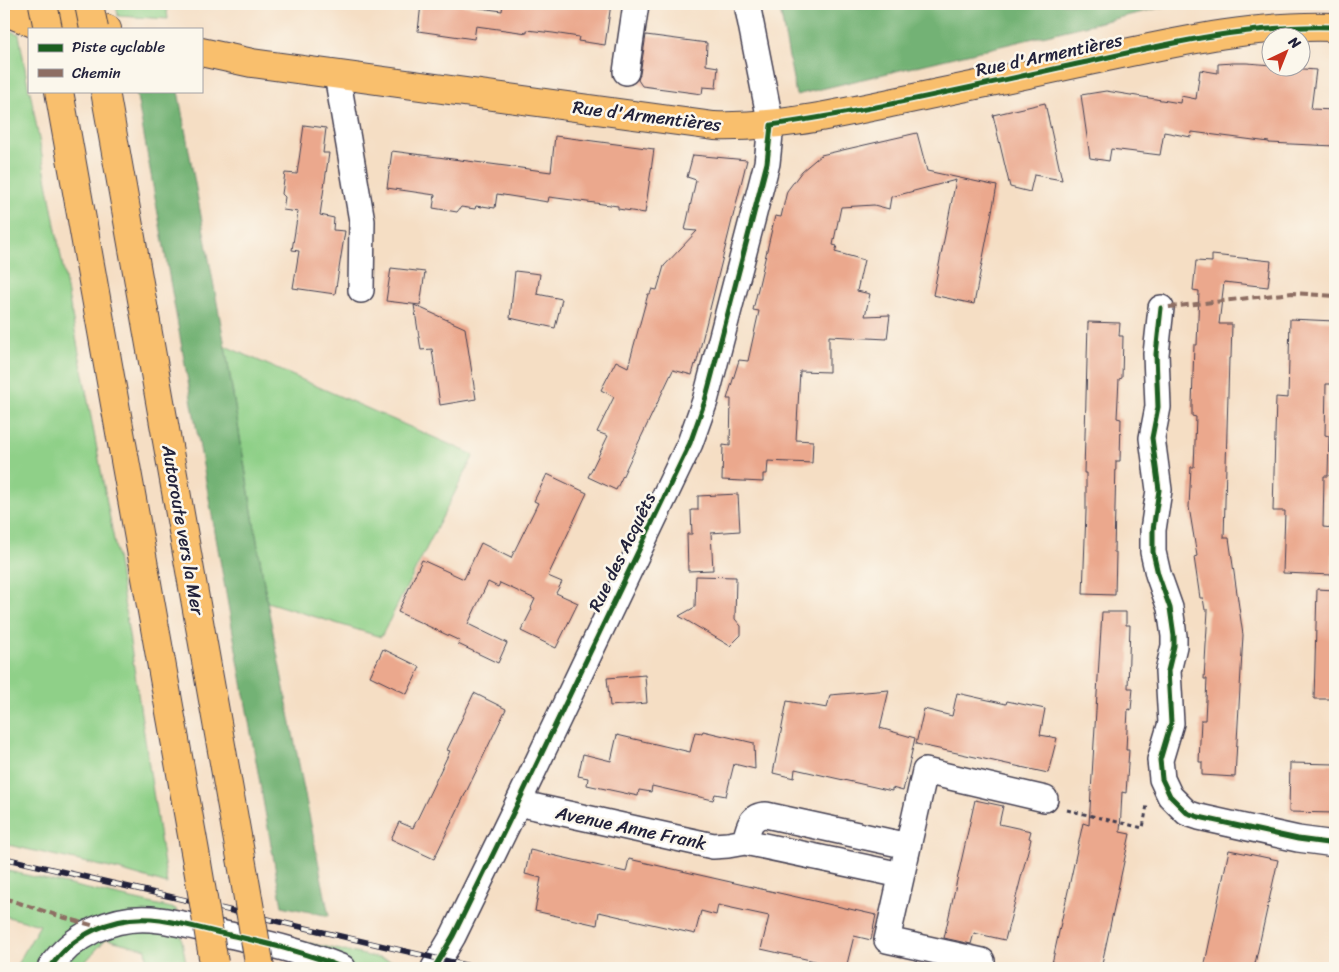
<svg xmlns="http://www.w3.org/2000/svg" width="1339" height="972" viewBox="0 0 1339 972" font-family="Sriracha,sans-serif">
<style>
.green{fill:#8fd088;stroke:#587962}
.forest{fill:#73b274;stroke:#4a6a58}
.building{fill:#eba88d}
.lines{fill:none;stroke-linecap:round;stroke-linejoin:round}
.minor-casing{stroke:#423e50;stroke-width:28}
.primary-casing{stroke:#423e50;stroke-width:30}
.motorway-casing{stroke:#423e50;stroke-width:30}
.path{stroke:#423e50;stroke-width:3;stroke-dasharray:4 4;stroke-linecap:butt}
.minor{stroke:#fff;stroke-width:25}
.primary{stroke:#f9bf6d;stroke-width:28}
.motorway{stroke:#f9bf6d;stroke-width:28}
.rail-casing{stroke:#22223b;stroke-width:5.5}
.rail{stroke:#fbf7ec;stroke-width:4;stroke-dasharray:11;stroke-linecap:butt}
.motorway-bridge-casing{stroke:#423e50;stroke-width:30;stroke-linecap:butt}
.motorway-bridge{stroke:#f9bf6d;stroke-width:28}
.quiet{stroke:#8d6e63;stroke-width:4;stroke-dasharray:8 4;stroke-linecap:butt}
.cycleway-casing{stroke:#fbf7ec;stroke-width:8}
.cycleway{stroke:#1b5e20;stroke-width:5}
.labels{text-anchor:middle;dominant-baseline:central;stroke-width:5;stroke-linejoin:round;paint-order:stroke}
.street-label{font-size:18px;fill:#22223b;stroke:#fbf7ec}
</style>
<rect width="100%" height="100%" fill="#fbf7ec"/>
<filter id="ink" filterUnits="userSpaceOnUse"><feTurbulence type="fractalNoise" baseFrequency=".02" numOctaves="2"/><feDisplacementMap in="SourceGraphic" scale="10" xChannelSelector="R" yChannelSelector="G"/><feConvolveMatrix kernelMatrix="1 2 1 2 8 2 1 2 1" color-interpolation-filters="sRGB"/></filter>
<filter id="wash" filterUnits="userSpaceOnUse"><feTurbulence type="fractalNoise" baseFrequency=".0096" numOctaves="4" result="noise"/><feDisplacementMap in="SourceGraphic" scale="20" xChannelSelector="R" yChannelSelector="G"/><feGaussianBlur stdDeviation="1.12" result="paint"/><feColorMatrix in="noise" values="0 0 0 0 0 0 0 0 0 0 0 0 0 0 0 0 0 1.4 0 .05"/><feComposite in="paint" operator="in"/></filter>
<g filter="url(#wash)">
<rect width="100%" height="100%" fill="#f5dec4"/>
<path class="green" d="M116,4h50l2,15 -50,-3z
M4,29l15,5 10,57h1l87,465 50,328 -48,-14 -115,-26z
M225,346l249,109 -93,182 -114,-35z
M4,870l172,39 11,59h-39l-2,-19 -40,-10 -21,23 -3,6h-67l25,-43 -36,-9z
M289,939l118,25 -2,4h-112z"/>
<path class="forest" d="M779,4h59l26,4 30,-4h282l-380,91z
M136,91h42l47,255 42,256 62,314 -47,-10z"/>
<g id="blocks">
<path class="building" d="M421,4h31l50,7 1,-7h108l-6,41 -27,-4 1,-4 -26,-4 -26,-3v3l-51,-7 -2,13 -56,-8z
M646,35l61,8 -1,22 12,2 -2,21 -13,-1 -1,7 -60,-8 -4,-6 2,-6z
M1233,63h14l25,2v3h19l25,2 -5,39 24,1v36l-66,-3v-1l-77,-10 -1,5 -27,-5 -4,23 -49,-6 -2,12 -19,-3 -9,-63 25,-4 74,12 1,-7 15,3 4,-29 18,3v-9z
M1045,103l17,77 -28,-5 -4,17 -20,-5 -17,-72z
M304,125l22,3 -3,25h6l-9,62 14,3 -1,12 12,1 -10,63 -42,-6 6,-37 -7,-1 6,-38 -15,-2 2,-13 -3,-3 3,-21 12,1z
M917,133l10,38 70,15 -23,118 -41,-9 23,-115 -65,17 -2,12 -15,-4 -33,2 -8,38 4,1 -2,6 29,8 -7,31 13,3 -5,22 25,-1 -3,24 -58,-3v36l-29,-1 -4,69 17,1 -1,22 -44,-2 -1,13h-4v8l-41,-2 1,-35 7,1 1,-47h-4l12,-39 9,1 11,-50 -6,-1 22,-94 6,1 6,-26 15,-20 19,-16z
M555,136l99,13 -9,64 -27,-4v-3l-69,-9 -1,5 -51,-8 -2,14 -13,-2v1l-6,-1 -1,3 -14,-2 -4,5 -24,-4 2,-13 -48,-7 5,-37 159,21z
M693,155l54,5 -51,205 -1,-1 -3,11 -19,-5 -57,120 -28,-13 20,-41 -11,-4 17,-35 -13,-7 15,-29 12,6 20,-73h2l2,-5 5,1 7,-24 33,-35 -12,-1 11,-50 -9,-3z
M1212,255l59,6 -3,26 -44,-5 -5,42h13l-1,34h-2l-5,180h5l14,97 -8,142 -33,-2v-13h-3l2,-42h4l2,-41h-3l4,-69h-3l-2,-12h-3l-6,-41 3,-1 -8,-49 2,-40h3l2,-50 -4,-1v-11l2,-60h3l2,-54 -6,-1 3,-29 16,1z
M391,268l34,4 -5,33 -34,-4z
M515,271l25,3 -3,20 25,5 -7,29 -45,-10z
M414,305l51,23 11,71 -36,6 -8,-56 -11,1z
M1290,319l45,2v63h-9l-1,51 4,1 -1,40h-4l-1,51 10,1 -1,47 -49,-2 2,-62h-12l3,-114 12,1z
M1088,322l32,1 -1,13h4l-1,42 -3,1 -2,39 4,1 -1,42h-4l-2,91h2l-1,43 -32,-1 3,-83v-38h-2z
M547,474l40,19 -39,83 14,6 -6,11 22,10 -22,45 -35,-17 11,-22 -1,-1 4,-9 -35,-16 -2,4 -10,-5 -20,42 39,19 -9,20 -40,-19 2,-3 -62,-29 24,-52 42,19 17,-36 30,15 27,-55 -4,-2z
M738,494l2,37 -29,2 2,37 -25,1 -1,-37h5l-1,-24h7v-14z
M696,576l40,1 -1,42 6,7v9l-11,11 -51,-30 16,-9z
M1317,589l18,1v109h-21z
M1102,612h24v13h4l-2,63h5l-2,22 -3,-1 -2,41h3l-3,43 -4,-1 -2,40 10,2 -29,134h-50l32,-145 6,2z
M383,649l37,18 -13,27 -37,-18z
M645,675l2,28 -37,3 -3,-28z
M889,690l-9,38 35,10 -12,53 -11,-3v3l-97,-22 -1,9 -21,-5 14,-72 40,7 3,-13z
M474,693l32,16 -72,150 -43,-20 8,-17 14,6 37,-77 -3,-1z
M957,693l49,11 1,-3 38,8 -5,26 17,3 -9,35 -132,-29 8,-35 28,7z
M703,731l51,12 1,26 -21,-5 -8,32 -11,-2 -2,6 -61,-14 -1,6 -12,-2 -1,6 -51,-11 1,-7 -10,-2 5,-22 28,7 6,-26 73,17 5,-20 7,1z
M1290,763l45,1v49l-46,-1z
M975,800l28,6 -4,18 32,7 -2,7 2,1 -26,101 -31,-7 -3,11 -27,-6z
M530,850l96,22 3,-13 247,56 -5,25 -17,-4 -8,32 -85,-19 8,-33 -51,-11 -2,10 -15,-4 -6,23 -96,-22 -2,13 -62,-14 6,-33 -16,-4z
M1229,850l49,10 -24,108h-50z"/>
</g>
</g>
<g filter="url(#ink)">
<use href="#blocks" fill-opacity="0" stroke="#423e50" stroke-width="1"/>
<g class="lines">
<defs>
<path id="minor" d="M626,72l10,-68
M337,75l25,146 -1,69
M1161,308l-5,46 2,53 -6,31 7,52 -6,40v22l5,22 12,34 4,28v10l-6,25 3,52 -11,37 1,9 1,10 8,17 17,17 12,4 99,22 37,5
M518,803l195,43 15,-1 17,-3
M901,875l-156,-33c3,-13 5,-27 21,-27l142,31
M50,968c22,-33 62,-52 101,-49 26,2 53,11 79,16 39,9 75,17 113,33
M434,968l19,-32 65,-133 172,-360 15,-42 10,-38 52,-200 4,-38 -24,-121
M980,968l2,-7 -95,-21 38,-169 120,28"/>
<path id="primary" d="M29,4l78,25
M4,11l44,18
M201,52l51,11 462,63c60,2 118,-11 176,-23 68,-14 135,-28 203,-43 80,-17 160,-36 242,-33"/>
<path id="motorway" d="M59,91l138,772
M105,91l139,784"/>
</defs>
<use href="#minor" class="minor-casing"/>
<use href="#primary" class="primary-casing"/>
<use href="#motorway" class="motorway-casing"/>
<path class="path" d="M1067,810l76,18 4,-23"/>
<use href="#minor" class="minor"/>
<use href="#primary" class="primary"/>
<use href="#motorway" class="motorway"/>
<defs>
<path id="rail" d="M4,858l474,110"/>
</defs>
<use href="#rail" class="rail-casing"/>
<use href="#rail" class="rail"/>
<defs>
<path id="motorway-bridge" d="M43,4l5,25
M89,4l5,25
M197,863l17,100
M244,875l16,93"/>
</defs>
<use href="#motorway-bridge" class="motorway-bridge-casing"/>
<use href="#motorway-bridge" class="motorway-bridge"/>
<path class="quiet" d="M1160,312l1,-4 131,-15 43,3
M4,898l58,19 37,10"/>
<defs>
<path id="cycleway" d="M1161,308l-5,46 2,53 -6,31 7,52 -6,40v22l5,22 12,34 4,28v10l-6,25 3,52 -11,37 1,9 1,10 8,17 17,17 12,4 99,22 37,5
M50,968c22,-33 62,-52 101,-49 26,2 53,11 79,16 39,9 75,17 113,33
M434,968l19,-32 65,-133 172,-360 15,-42 10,-38 52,-200 4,-38c104,-15 208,-40 311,-62 84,-19 167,-39 253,-36"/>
</defs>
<use href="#cycleway" class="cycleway-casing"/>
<use href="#cycleway" class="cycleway"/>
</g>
</g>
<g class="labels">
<g class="street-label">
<text transform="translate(1049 55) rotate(-12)">Rue d'Armentières</text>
<text transform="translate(647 116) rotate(7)">Rue d'Armentières</text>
<text transform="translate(183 530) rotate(80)">Autoroute vers la Mer</text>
<text transform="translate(622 552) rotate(-64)">Rue des Acquêts</text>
<text transform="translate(631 828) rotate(12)">Avenue Anne Frank</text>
</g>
</g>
<rect width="1339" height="972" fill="none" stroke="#fbf7ec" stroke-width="20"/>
<rect x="28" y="28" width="175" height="65" fill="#fbf7ec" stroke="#a4a2a5"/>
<rect x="38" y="44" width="25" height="8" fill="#1b5e20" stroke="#a4a2a5"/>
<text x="72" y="52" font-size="15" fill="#22223b">Piste cyclable</text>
<rect x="38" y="69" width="25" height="8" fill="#8d6e63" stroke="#a4a2a5"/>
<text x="72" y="78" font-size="15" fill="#22223b">Chemin</text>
<g transform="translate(1286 52) rotate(43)"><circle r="24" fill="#fbf7ec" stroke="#a4a2a5"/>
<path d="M0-4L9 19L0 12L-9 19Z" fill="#c8321e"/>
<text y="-8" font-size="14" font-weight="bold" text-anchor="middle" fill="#22223b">N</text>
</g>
</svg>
